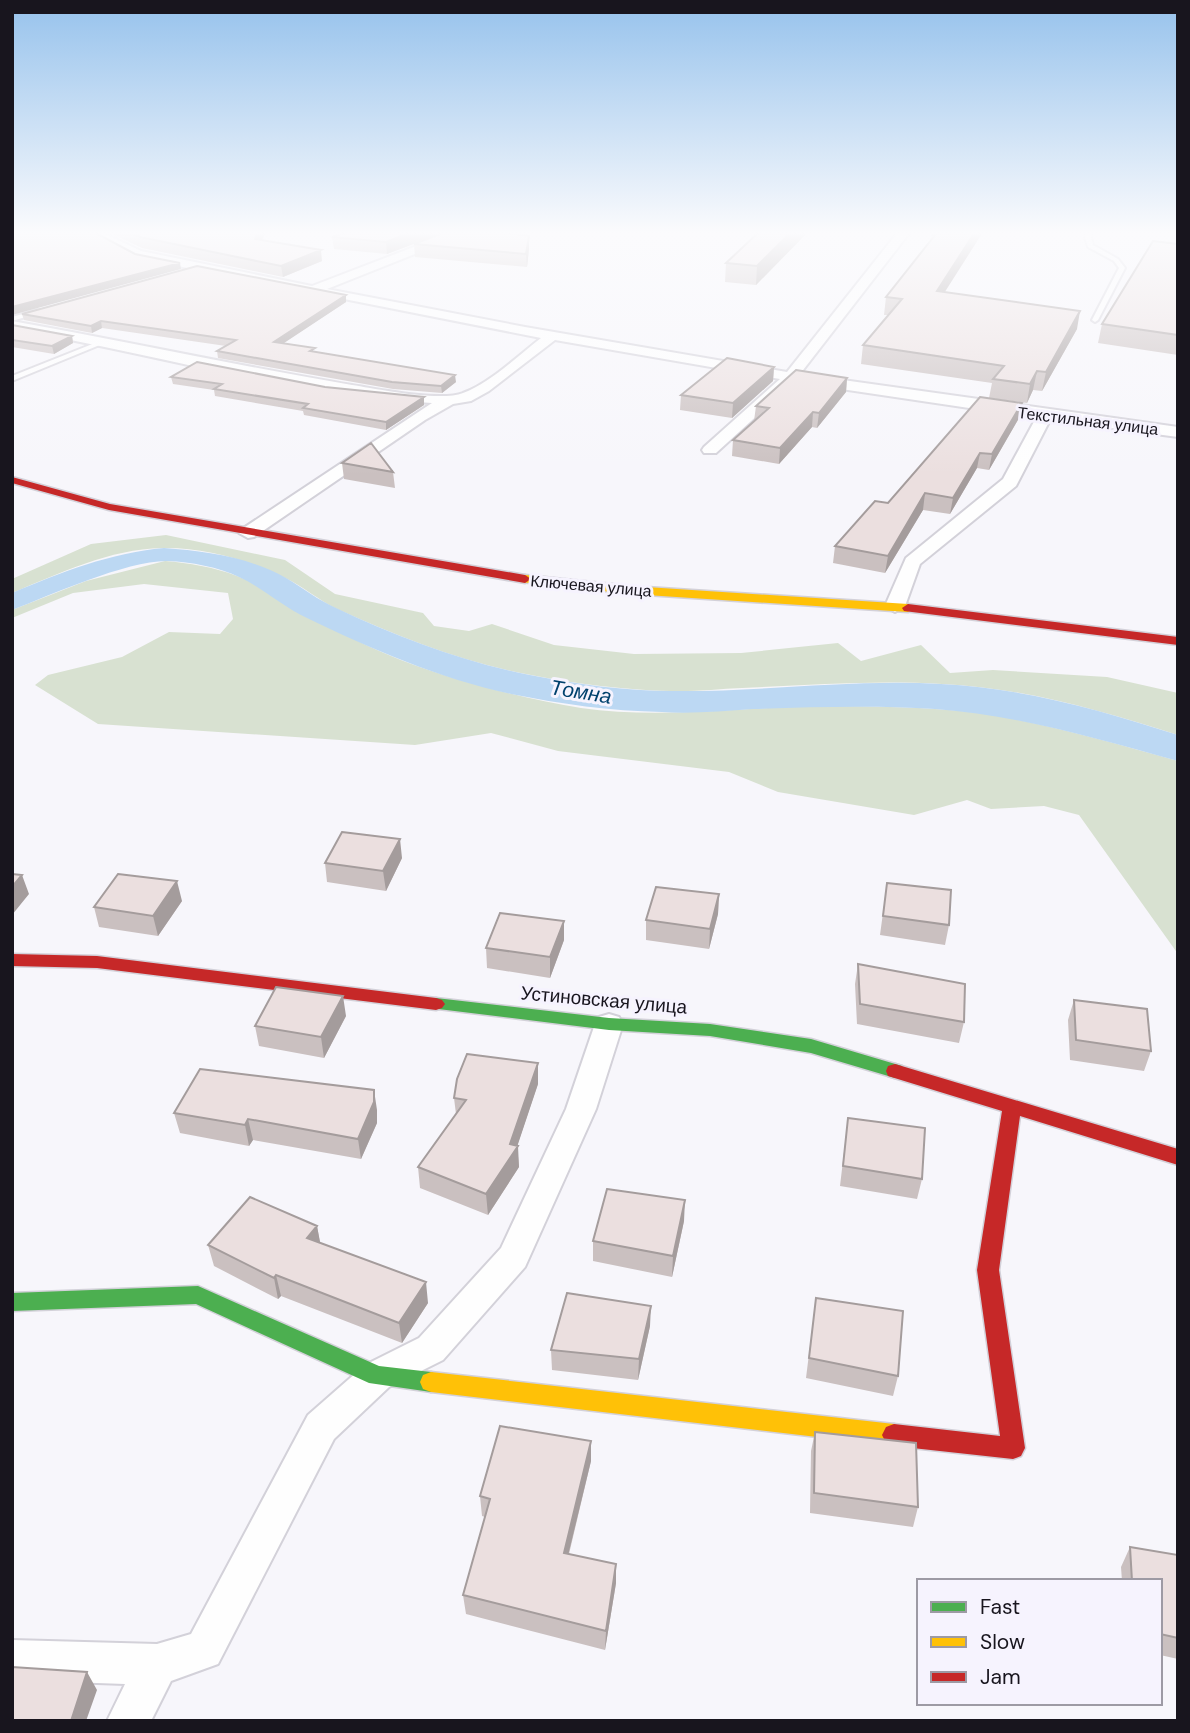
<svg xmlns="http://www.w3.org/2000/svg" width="1190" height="1733" viewBox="0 0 1190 1733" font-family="'DM Sans',sans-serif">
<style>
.green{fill:#d8e1d1}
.water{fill:#bcd8f3}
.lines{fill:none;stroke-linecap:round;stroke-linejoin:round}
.lane-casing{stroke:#d3d1d9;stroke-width:4}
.street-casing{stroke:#d3d1d9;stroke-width:4}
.fast-casing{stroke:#d3d1d9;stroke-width:3}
.slow-casing{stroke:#d3d1d9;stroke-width:3}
.jam-casing{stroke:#d3d1d9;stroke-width:3}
.lane{fill:#fefefe;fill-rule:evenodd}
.street{fill:#fefefe;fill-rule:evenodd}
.fast{fill:#4caf50;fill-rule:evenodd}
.slow{fill:#ffc107;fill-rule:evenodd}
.jam{fill:#c62828;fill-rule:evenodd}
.wall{fill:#cac0c0}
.shaded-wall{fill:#a49c9c}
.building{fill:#ebdfdf;stroke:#a49c9c;stroke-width:2}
.labels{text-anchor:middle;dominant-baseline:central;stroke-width:6;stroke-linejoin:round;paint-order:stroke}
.far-street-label{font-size:16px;fill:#18151e;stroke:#f6f3fe}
.street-label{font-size:19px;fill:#18151e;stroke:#f6f3fe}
.water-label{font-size:21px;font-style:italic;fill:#00416d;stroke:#f6f3fe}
</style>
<rect width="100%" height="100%" fill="#f7f6fb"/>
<path class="green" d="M166,535l119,25 50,34 88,19 11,13 35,5 23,-7 62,21 80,9 107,-1 97,-10 23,18 60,-16 29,28 43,-3 114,7 71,16v42c-79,-25 -153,-47 -236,-51 -66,-4 -134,1 -200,4 -24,1 -48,4 -72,3 -46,-1 -93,-7 -139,-16 -67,-12 -132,-38 -194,-66 -19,-9 -34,-23 -52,-31 -36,-18 -82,-31 -123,-30 -52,1 -102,25 -150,45v-14l79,-35z
M165,561c24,2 49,6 72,15 42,16 80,45 121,65 61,31 155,56 223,67 85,12 173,-3 259,-2 52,1 106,1 158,10 61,11 120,28 180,45v193l-99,-139 -35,-9 -53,3 -24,-9 -53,15 -136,-23 -49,-20 -171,-21 -67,-18 -76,12 -317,-21 -63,-39 13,-10 74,-18 47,-25 51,2 13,-15 -5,-26 -84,-9 -71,9 -61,25v-8l74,-29z"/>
<path class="water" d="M164,548c42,3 85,9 122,30 17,10 32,22 50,30 62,29 127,54 194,67 46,9 95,16 142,16 90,1 179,-12 269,-7 82,4 159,26 237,51v26c-80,-22 -160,-46 -243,-52 -61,-4 -122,-2 -182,0 -30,2 -61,5 -91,3 -52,-1 -101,-8 -151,-18 -70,-15 -140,-45 -204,-76 -24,-11 -44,-30 -68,-41 -20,-10 -49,-15 -71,-16 -40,-1 -117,34 -156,49v-17c50,-21 98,-40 152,-45z"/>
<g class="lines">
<defs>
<path id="lane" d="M1087,232h6l-2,5 2,8 25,14 7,9 -27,52 -3,2 -3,-2 27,-52 -5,-7 -26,-14 -3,-10z
M37,310l3,2 -1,1 -27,8v-4z
M105,339l2,1v2l-95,39v-5z"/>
<path id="street" d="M86,232h15l40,19 171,35 141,-54h17l-143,57 198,38 262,45 111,-140h12l-110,142 378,53v10l-128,-17 -34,66 -96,78 -15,42 -10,6 -10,-6 21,-48 97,-79 33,-61 -242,-36 -78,71h-12l-2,-3 2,-3 76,-68 -225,-39 -66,51 -18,10 -18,3 -28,16 -171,117 -6,1 -9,-5 3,-4 190,-126c-141,-8 -280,-50 -420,-74v-8c114,20 226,45 340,64 26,4 88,17 111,8 26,-9 56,-38 78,-55l-404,-80z
M609,1014l10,3 4,7 -27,85 -71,158 -82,93 -54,27 -55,52 -116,225 -47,17 -20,40h-44l18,-37 -113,-4v-40l145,4 34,-10 117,-219 57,-50 54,-27 82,-90 65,-139 29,-85 4,-7z"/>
<path id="fast" d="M436,998l173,20 101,6 101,15 91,27 2,5 -2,5 -7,2 -84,-25 -101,-17 -101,-6 -179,-22 -3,-4 3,-4z
M198,1286l181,80 52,6 8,3 3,7 -3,7 -8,3 -62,-9 -173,-79 -184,7v-18z"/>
<path id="slow" d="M525,575l106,11 277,18 6,4 -6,4 -277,-18 -110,-12v-6z
M431,1372l463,52 8,3 4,8 -4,8 -8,3 -463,-54 -8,-3 -3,-7 3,-7z"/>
<path id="jam" d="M12,477l98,27 415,71 6,4 -6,4 -416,-73 -97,-27z
M908,604l270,33v8l-274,-34 -2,-3z
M12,954l85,2 339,42 6,2 3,4 -3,4 -6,2 -339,-42 -85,-2z
M895,1064l283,85v16l-158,-49 -21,154 26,178 -4,8 -8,3 -119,-13 -8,-3 -4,-8 4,-8 8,-3 106,12 -23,-166 25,-159 -114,-35 -2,-5 2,-5z"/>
</defs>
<use href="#lane" class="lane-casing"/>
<use href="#street" class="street-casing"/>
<use href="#fast" class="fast-casing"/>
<use href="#slow" class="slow-casing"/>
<use href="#jam" class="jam-casing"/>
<use href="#lane" class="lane"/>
<use href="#street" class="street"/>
<use href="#fast" class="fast"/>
<use href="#slow" class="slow"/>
<use href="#jam" class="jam"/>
</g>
<path class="wall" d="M108,232h158l-4,8 60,21 -39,16 -141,-29z
M346,232h94v2l89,15 -2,18 -112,-10 -1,-13 7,-3 -34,13 -53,-5 -2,-12z
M759,232h49l-52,53 -31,-3 1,-19z
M934,232l11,60 132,37 -35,62 -9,-1 -6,13 -38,-5 3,-15 -131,-19 2,-19 26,-30h-5l2,-18 46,-57v-5z
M1178,244v111l-80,-12 4,-19z
M346,295v7l-63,41 32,9 141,30 -14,11 -49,-4 -175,-31 -1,-7 9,-5 -124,-18 -10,5 -68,-13 -2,-6z
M12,325l60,11 1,7 -19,11 -42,-7z
M774,367l-1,14 -41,37 -52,-8 1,-15z
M171,377l253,28 -38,25 -82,-15 -1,-4 -88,-15 -1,-6 -41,-6z
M847,378l-1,14 -29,36 -5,-1 -33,37 -47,-8 1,-16 21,-19 2,-15z
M1019,418l-30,52 -12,-2 -27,46 -27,-4 -38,63 -52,-10 2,-17 53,-43z
M342,463l51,9 2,16 -51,-9z
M402,858l-16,33 -59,-9 -2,-19z
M887,883l62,42 -4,20 -65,-10z
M719,894l-1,20 -9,35 -63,-9v-20z
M182,901l-24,35 -59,-9 -5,-20z
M564,921v19l-14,38 -63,-10 -1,-20z
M858,964l106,58 -5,21 -102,-19 -2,-40z
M1074,1000l77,51 -7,20 -74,-11 -2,-40z
M346,1016l-22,42 -65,-12 -4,-20z
M538,1084l-21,62 2,21 -31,48 -68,-27 -2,-21 38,-53 -2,-16z
M377,1110v13l-16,36 -108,-19 -4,6 -69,-13 -6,-20z
M848,1118l74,61 -5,20 -77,-13z
M684,1221l-12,56 -79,-16v-20z
M317,1226l3,17 108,60 -26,40 -121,-47 -3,3 -64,-33 -6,-21z
M816,1298l82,78 -5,20 -87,-18z
M650,1326l-12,54 -86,-10 -1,-20z
M815,1432l103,75 -5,20 -103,-14 1,-62z
M591,1441v20l-22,93 47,10v19l-11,67 -139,-36 -3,-19 22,-78 -3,-1 -2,-20z
M1130,1547l48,8v104l-18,-4v-74h-38l-1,-14z"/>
<path class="shaded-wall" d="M258,232h8l-10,18 -1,-11z
M412,232h28v2l-53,20 -1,-12z
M791,232h17l-52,53 1,-19z
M975,232h8l-49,77 3,-18z
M529,236v13l-2,18 -1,-13z
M321,250l1,11 -39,16 -2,-11z
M180,263l1,6 -169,46v-8z
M346,295v7l-71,47 -1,-7z
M1080,311l-3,18 -35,62 4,-19z
M101,321l1,7 -10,5 -1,-7z
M72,336l1,7 -19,11 -2,-8z
M774,367l-1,14 -41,37 1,-15z
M1037,371l-4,19 -6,13 3,-19z
M455,375l1,7 -14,11 -1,-7z
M847,378l-1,14 -29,36 2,-15z
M424,397v8l-38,25v-8z
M1022,403l-3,15 -30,52 3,-16z
M813,412l-1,15 -33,37 1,-16z
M980,453l-3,15 -27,46 3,-16z
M925,493l-2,17 -38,63 3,-17z
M400,839l2,19 -16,33 -3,-20z
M22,875l7,19 -17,21v-28z
M177,881l5,20 -24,35 -5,-20z
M719,894l-1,20 -9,35 1,-20z
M564,921v19l-14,38v-21z
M343,996l3,20 -22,42 -3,-21z
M538,1063v21l-22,66 2,-4 1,21 -31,48 -2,-21 24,-50z
M374,1090l3,20v13l-16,36 -3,-20z
M248,1119l5,21 -4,6 -4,-21z
M685,1200l-1,21 -12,56 1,-21z
M317,1226l4,21 -14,-9z
M276,1275l5,21 -3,3 -4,-21z
M426,1282l2,21 -26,40 -3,-20z
M651,1306l-1,20 -12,54 1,-21z
M591,1441v20l-27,111v-19z
M616,1564v19l-11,67 1,-19z
M87,1672l10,18 -11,31h-15z"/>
<path class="building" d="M12,232h82l41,22 45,9 -168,44z
M129,232h129l-3,7 66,11 -40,16 -141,-29z
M346,232h66l-26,10 -54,-5z
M445,232h58l26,4 -3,18 -112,-10z
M759,232h32l-34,34 -31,-3z
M934,232h41l-38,59 143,20 -34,61 -9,-1 -7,13 -37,-5 11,-13 -141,-21 39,-46 -16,-2 49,-62h-3z
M1153,241l25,3v91l-76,-11z
M197,266l149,29 -72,47 41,6 -5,3 145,24 -14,11 -49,-4 -175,-31 19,-11 -135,-19 -10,5 -69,-12z
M12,325l60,11 -20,10 -40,-6z
M727,358l47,9 -41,36 -52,-8z
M197,362l128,25 99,10 -38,25 -83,-14 5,-4 -94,-15 8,-5 -51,-7z
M796,370l51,8 -28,35 -6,-1 -33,36 -47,-8 36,-32 -13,-2z
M980,397l42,6 -30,51 -12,-1 -27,45 -28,-5 -37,63 -53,-10 40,-45 13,2z
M371,443l22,29 -51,-9z
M342,832l58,7 -17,32 -58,-8z
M12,874l10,1 -10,12z
M118,874l59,7 -24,35 -59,-9z
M887,883l64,7 -2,35 -66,-9z
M656,887l63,7 -9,35 -64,-9z
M500,913l64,8 -14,36 -64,-9z
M858,964l107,20 -1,38 -104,-18z
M276,987l67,9 -22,41 -66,-11z
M1074,1000l73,9 4,42 -75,-11z
M467,1054l71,9 -28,81 8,2 -32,48 -68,-27 48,-67 -12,-2 3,-19z
M200,1069l174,21v12l-16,37 -110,-20 -3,6 -71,-12z
M848,1118l77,10 -3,51 -79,-13z
M607,1189l78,11 -12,56 -80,-15z
M250,1197l67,29 -10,12 119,44 -27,41 -123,-48 -2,3 -66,-33z
M567,1293l84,13 -12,53 -88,-9z
M816,1298l87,13 -5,65 -89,-18z
M500,1426l91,15 -27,112 52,11 -10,67 -143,-36 27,-96 -10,-3z
M815,1432l101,11 2,64 -104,-14z
M1130,1547l48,8v83l-18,-4v-53h-28z
M12,1667l75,5 -16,49h-59z"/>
<linearGradient id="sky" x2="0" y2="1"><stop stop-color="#96c2ec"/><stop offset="0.49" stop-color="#fbfbfd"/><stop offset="1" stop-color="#fbfbfd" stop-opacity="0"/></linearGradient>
<rect width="1190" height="475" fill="url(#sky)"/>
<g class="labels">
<g class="far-street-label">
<text transform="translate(1088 421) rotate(7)">Текстильная улица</text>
<text transform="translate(591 586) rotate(5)">Ключевая улица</text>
</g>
<g class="street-label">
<text transform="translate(604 1000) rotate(5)">Устиновская улица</text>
</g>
<g class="water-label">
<text transform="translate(581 692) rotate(9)">Томна</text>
</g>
</g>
<rect width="1190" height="1733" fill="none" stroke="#18151e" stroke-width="28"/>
<rect x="917" y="1579" width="245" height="126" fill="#f6f3fe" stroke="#9d9aa4" stroke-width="2"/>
<rect x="931" y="1602" width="35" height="10" fill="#4caf50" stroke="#9d9aa4" stroke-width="2"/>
<text x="980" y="1614" font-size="21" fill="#18151e">Fast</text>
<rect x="931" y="1637" width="35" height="10" fill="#ffc107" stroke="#9d9aa4" stroke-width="2"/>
<text x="980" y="1649" font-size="21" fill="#18151e">Slow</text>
<rect x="931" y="1672" width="35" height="10" fill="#c62828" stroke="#9d9aa4" stroke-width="2"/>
<text x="980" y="1684" font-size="21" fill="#18151e">Jam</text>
</svg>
